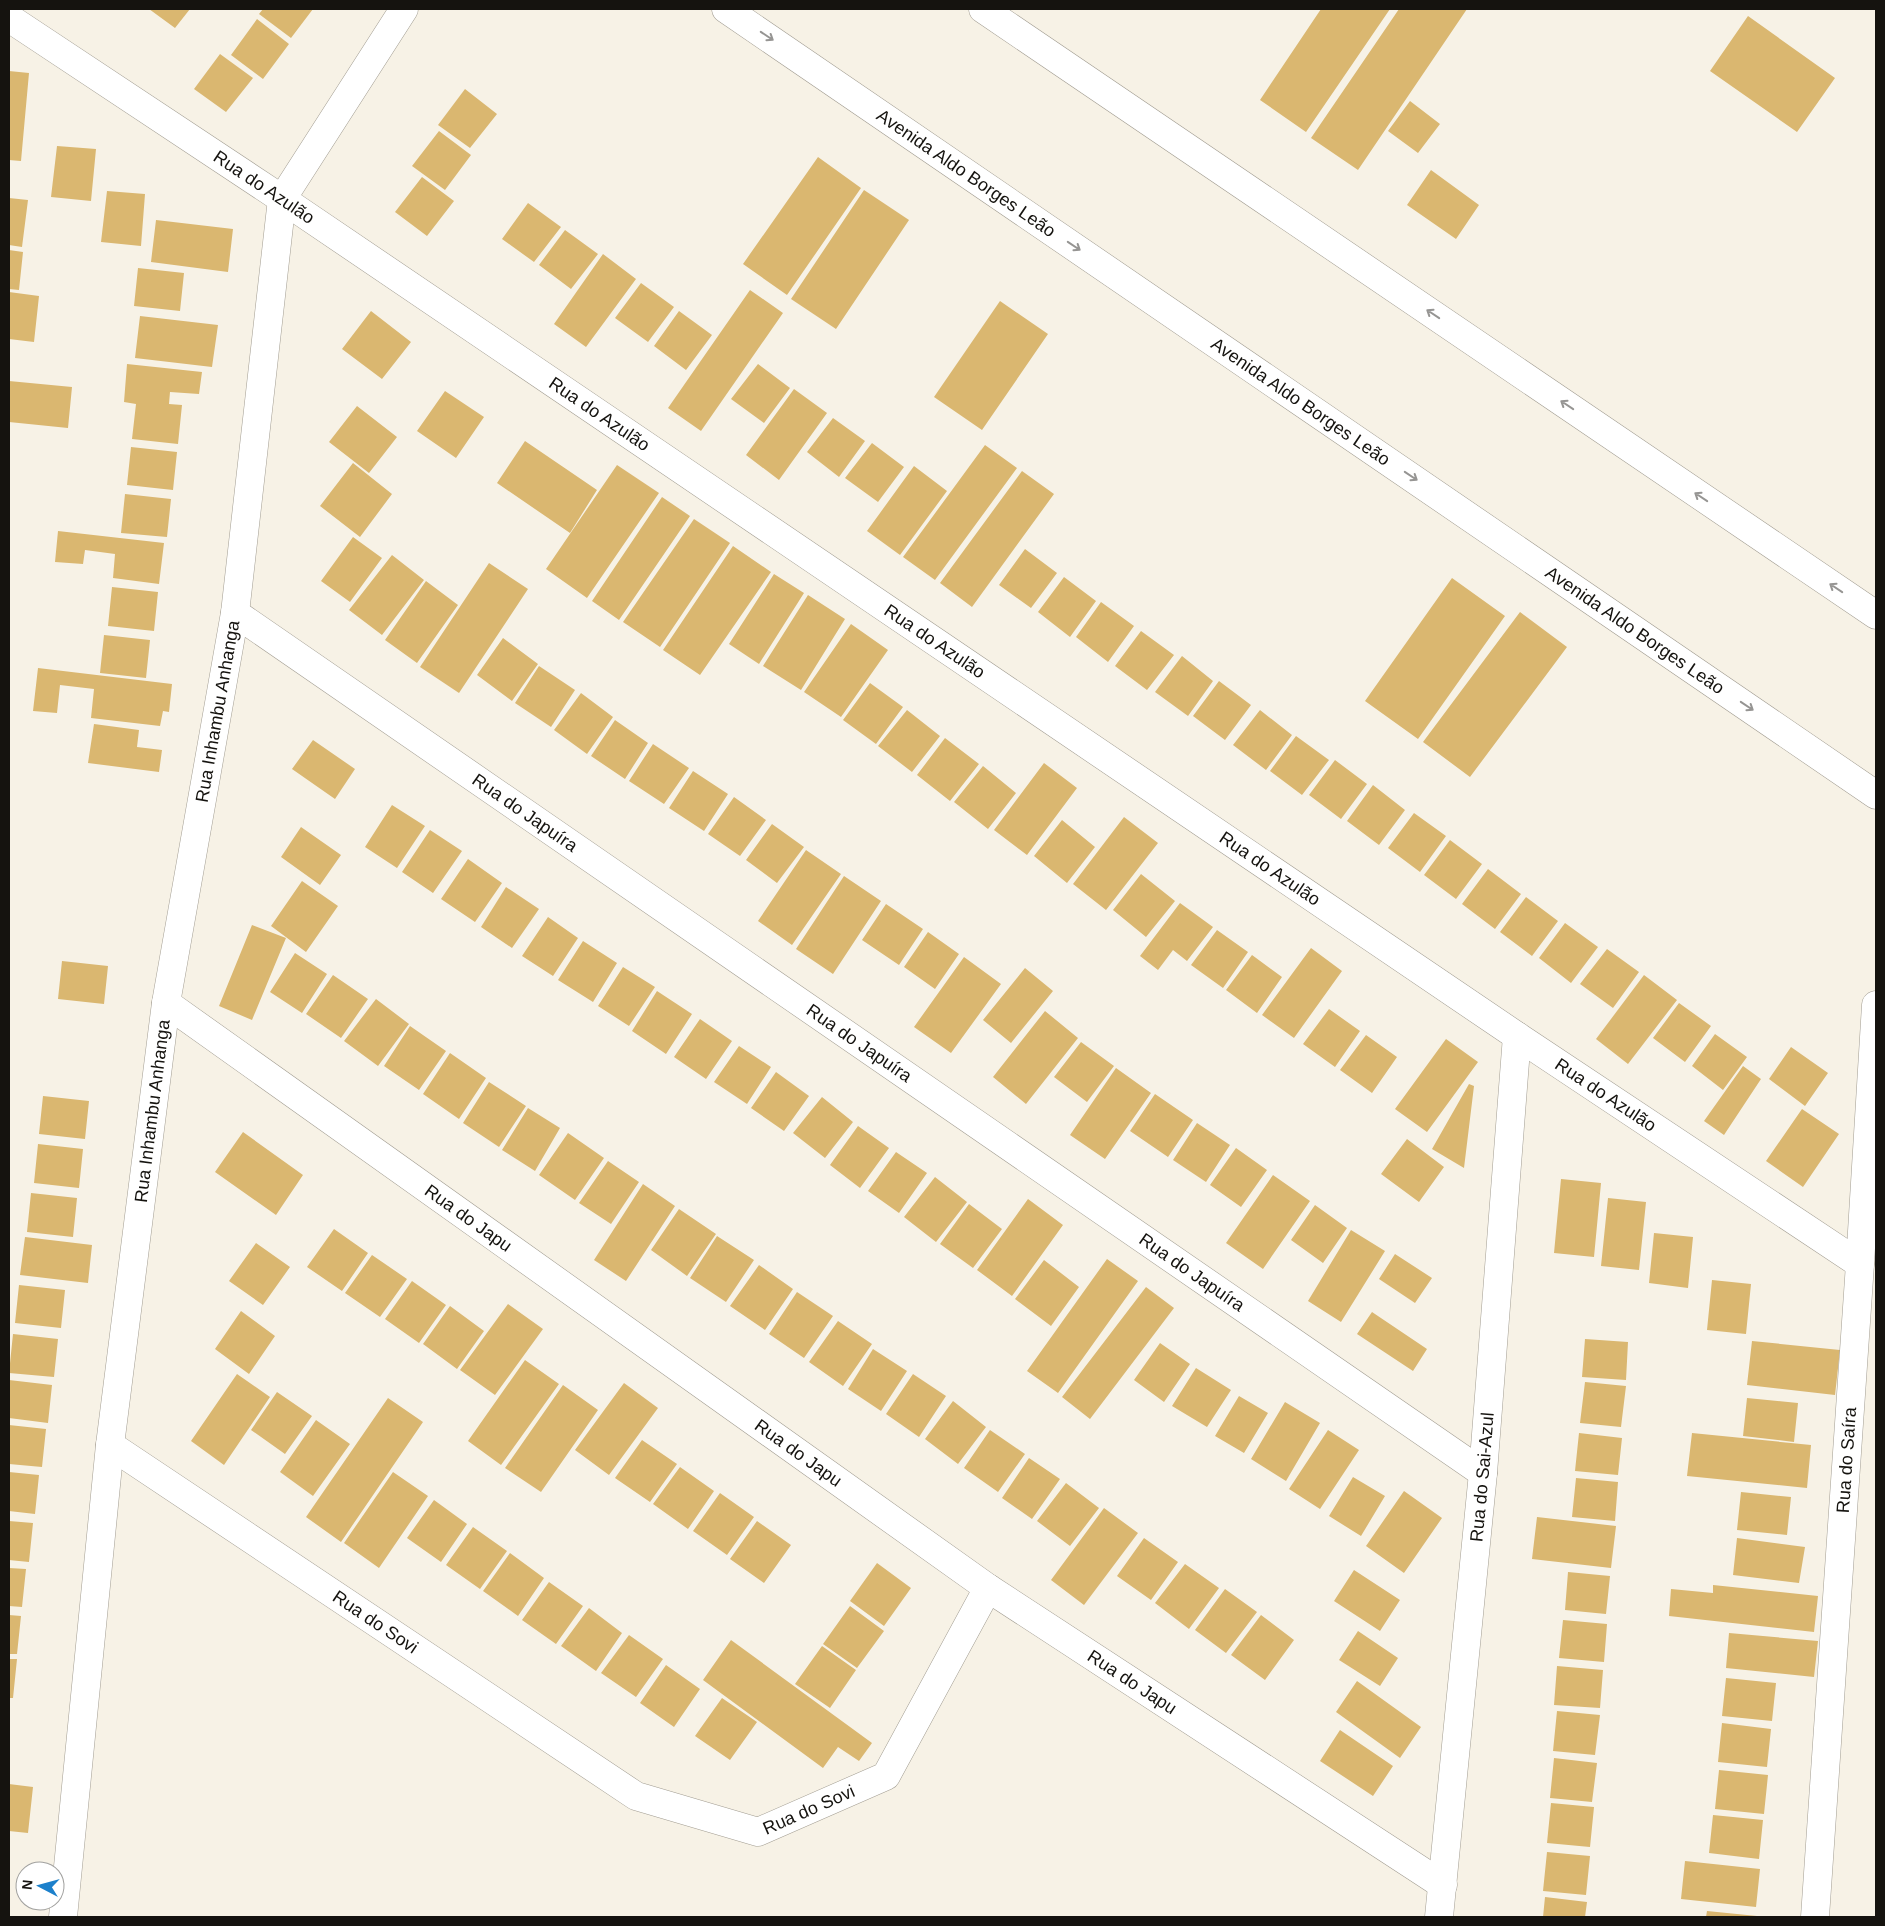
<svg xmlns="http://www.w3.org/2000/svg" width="1885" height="1926" viewBox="0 0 1885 1926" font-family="Arial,sans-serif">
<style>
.building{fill:#dab770}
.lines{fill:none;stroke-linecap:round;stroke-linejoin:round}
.street-casing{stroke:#a29d92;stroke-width:29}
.secondary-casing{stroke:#a29d92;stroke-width:29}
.street{stroke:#fff;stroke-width:28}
.secondary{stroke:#fff;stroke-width:28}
.oneway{stroke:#969593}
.labels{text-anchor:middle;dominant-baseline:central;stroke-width:4.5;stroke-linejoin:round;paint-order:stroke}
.street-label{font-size:18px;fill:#15130f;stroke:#fff}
</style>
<rect width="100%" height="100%" fill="#f7f2e6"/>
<path class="building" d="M149,9h41l-15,19z
M263,9h50l-22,29 -32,-24z
M1321,9h69l-84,123 -46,-32z
M1399,9h68l-109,161 -47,-32z
M1748,16l87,62 -38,54 -87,-61z
M257,19l32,25 -26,35 -32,-24z
M220,54l33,24 -27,34 -32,-23z
M9,71l20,2 -8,88 -12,-1z
M465,89l32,25 -27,34 -32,-23z
M1410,101l30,23 -22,29 -30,-22z
M439,131l32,24 -26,35 -33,-24z
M57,146l39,3 -5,52 -40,-4z
M818,157l43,31 -74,107 -44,-31z
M1431,170l48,35 -23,34 -49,-34z
M422,177l32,24 -27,35 -32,-24z
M864,190l45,30 -73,109 -45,-30z
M107,191l38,3 -4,52 -40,-4z
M9,198l19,2 -6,47 -13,-2z
M528,203l33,24 -27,35 -32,-23z
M156,220l77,9 -5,43 -77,-10z
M565,230l33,24 -27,35 -32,-24z
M9,250l14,2 -4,38 -10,-1z
M603,254l33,25 -50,68 -32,-23z
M138,268l46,5 -4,38 -46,-5z
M641,283l33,24 -26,35 -33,-24z
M750,290l33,23 -82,118 -33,-23z
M9,292l30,4 -5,46 -25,-3z
M1000,301l48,33 -66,96 -48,-33z
M371,311l40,31 -29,37 -40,-30z
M679,311l33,24 -26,35 -32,-24z
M140,316l78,9 -6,42 -77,-9z
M127,364l75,8 -3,22 -29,-2 -1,12 13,1 -4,39 -46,-5 4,-35 -12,-2z
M758,364l32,24 -26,35 -33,-24z
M9,381l63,6 -4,41 -59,-6z
M794,389l33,24 -48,67 -33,-25z
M445,391l39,26 -28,41 -39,-27z
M357,406l40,31 -28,36 -40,-31z
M833,418l32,23 -26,36 -32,-25z
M525,441l72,49 -27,43 -73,-50z
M872,443l32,24 -26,35 -33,-24z
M985,445l32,23 -82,112 -32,-23z
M131,447l46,5 -4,38 -46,-5z
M353,463l39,31 -32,43 -40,-31z
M617,465l42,28 -72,105 -41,-29z
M914,466l33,25 -47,64 -33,-24z
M1022,471l32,23 -82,113 -32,-24z
M125,494l46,5 -4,38 -46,-4z
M662,497l28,19 -71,104 -27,-19z
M694,519l36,24 -70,104 -37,-25z
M58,531l106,12 -5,41 -46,-6 2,-24 -30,-4 -2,14 -28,-2z
M353,537l29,21 -32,44 -29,-21z
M733,546l38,26 -71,103 -37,-25z
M1025,549l32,24 -26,35 -32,-23z
M392,555l32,25 -42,55 -33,-25z
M489,563l39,26 -69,104 -39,-26z
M774,574l30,19 -45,71 -30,-20z
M1064,577l32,24 -26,36 -32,-25z
M1452,578l53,38 -87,123 -53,-38z
M426,581l32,24 -41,58 -32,-23z
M112,587l46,5 -4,39 -46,-5z
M808,595l37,24 -44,71 -38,-24z
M1101,602l33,24 -26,36 -32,-25z
M1520,612l47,35 -97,130 -47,-35z
M851,624l37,26 -47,67 -37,-25z
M1141,631l33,24 -27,35 -32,-24z
M104,635l46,5 -4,38 -46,-5z
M503,638l35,26 -26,37 -35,-26z
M1182,656l31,25 -25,35 -33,-24z
M539,666l36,24 -24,37 -36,-24z
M38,668l134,16 -3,28 -6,-1 -3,15 -69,-8 3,-29 -34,-4 -3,28 -24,-2z
M1219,681l32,24 -26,35 -32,-24z
M870,683l33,24 -27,37 -33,-24z
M581,693l32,24 -26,37 -33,-24z
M907,710l33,26 -28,36 -34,-26z
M1260,710l32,25 -26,35 -33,-25z
M615,720l33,23 -23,36 -34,-23z
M94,724l45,6 -2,17 25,3 -3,22 -71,-9z
M1296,736l33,24 -27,35 -32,-24z
M945,738l34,26 -29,37 -33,-26z
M313,740l42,29 -20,30 -43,-30z
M653,744l36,24 -25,36 -35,-23z
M1335,760l32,24 -26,35 -32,-24z
M1044,763l33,25 -50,67 -33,-25z
M983,766l33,27 -28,36 -34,-27z
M693,771l35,23 -24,37 -35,-23z
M1373,785l32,25 -26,35 -32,-24z
M734,797l32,23 -26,36 -32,-22z
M392,805l33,21 -28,42 -32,-21z
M1414,813l32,23 -26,36 -32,-24z
M1124,817l34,26 -52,67 -33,-26z
M1062,820l33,27 -28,36 -33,-27z
M772,824l32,23 -27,36 -31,-23z
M301,827l40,28 -21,30 -39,-28z
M430,830l32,21 -29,42 -31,-21z
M1450,840l32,24 -26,35 -32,-24z
M806,850l35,24 -49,71 -34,-24z
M468,859l34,24 -27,39 -34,-23z
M1488,869l33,25 -26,35 -33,-25z
M1141,874l34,27 -29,36 -33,-27z
M844,876l37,25 -48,73 -37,-25z
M302,881l36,25 -32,46 -35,-26z
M506,887l33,22 -27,39 -31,-21z
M1526,897l32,24 -26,35 -32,-24z
M1180,903l33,24 -26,34 -14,-11 -15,20 -18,-14z
M886,904l37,25 -24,36 -37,-25z
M548,917l30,21 -25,38 -31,-20z
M1565,923l33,24 -27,36 -32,-25z
M252,925l34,13 -34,82 -33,-14z
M1217,930l31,22 -25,36 -32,-23z
M928,932l31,22 -24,35 -31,-22z
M583,941l34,22 -24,39 -35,-22z
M1311,948l31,23 -48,67 -32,-23z
M1607,949l32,23 -26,36 -33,-24z
M295,953l32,21 -25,39 -32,-21z
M1252,955l30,22 -25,36 -31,-23z
M964,957l37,27 -50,69 -37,-26z
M62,961l46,5 -4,38 -46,-5z
M623,967l32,20 -26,39 -31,-20z
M1025,968l28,23 -42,52 -28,-23z
M333,975l35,24 -27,39 -35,-24z
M1644,975l33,25 -49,64 -32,-25z
M657,991l35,23 -26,40 -34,-23z
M376,999l33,25 -31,42 -34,-25z
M1679,1003l32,23 -26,36 -32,-24z
M1329,1009l31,22 -25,36 -32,-23z
M1045,1011l33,27 -52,66 -33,-27z
M700,1019l32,22 -26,38 -32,-22z
M410,1026l36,25 -27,39 -35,-24z
M1715,1034l32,23 -24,33 -31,-24z
M1366,1035l31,22 -25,36 -32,-23z
M1446,1039l32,23 -51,70 -32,-23z
M1081,1042l33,24 -27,36 -33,-25z
M739,1046l32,21 -24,37 -33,-22z
M1791,1047l37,26 -23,33 -36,-27z
M450,1053l36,25 -27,41 -36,-25z
M1743,1066l18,13 -37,56 -20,-14z
M1116,1068l35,25 -46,66 -35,-24z
M776,1072l33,24 -25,35 -33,-23z
M489,1082l37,24 -27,41 -36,-24z
M1469,1084l5,2 -10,82 -32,-19z
M1155,1094l38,26 -25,37 -38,-26z
M43,1096l46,5 -4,38 -46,-5z
M822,1097l31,25 -28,36 -32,-25z
M528,1108l32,20 -25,43 -33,-21z
M1802,1109l37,25 -36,53 -37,-26z
M1197,1123l33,22 -24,37 -33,-22z
M858,1126l31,22 -29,40 -30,-23z
M243,1132l60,43 -27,40 -61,-43z
M568,1133l36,25 -29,42 -36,-25z
M1407,1139l37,28 -25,35 -38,-28z
M38,1144l45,5 -4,39 -45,-5z
M1236,1148l31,22 -26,37 -31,-22z
M896,1152l31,21 -28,40 -31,-22z
M608,1161l31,21 -28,42 -32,-21z
M1273,1175l37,26 -47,68 -37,-26z
M935,1177l32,25 -31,40 -32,-25z
M1561,1179l40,4 -7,74 -40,-4z
M643,1184l32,22 -49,75 -32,-21z
M31,1193l46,5 -4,39 -46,-5z
M1608,1198l38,4 -7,68 -38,-4z
M1028,1199l35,26 -51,71 -35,-26z
M969,1204l33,25 -29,39 -33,-24z
M1315,1205l32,23 -24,35 -32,-23z
M679,1209l37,25 -29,42 -36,-26z
M334,1229l34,24 -26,38 -35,-24z
M1351,1230l34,21 -44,71 -33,-21z
M1654,1233l39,4 -5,51 -39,-5z
M717,1236l37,24 -28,42 -36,-24z
M25,1237l67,8 -4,38 -68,-8z
M256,1243l34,24 -27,38 -34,-24z
M1395,1254l37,24 -17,25 -36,-24z
M372,1255l35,24 -27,38 -35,-24z
M1107,1259l31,22 -80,112 -31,-22z
M1044,1260l35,27 -28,39 -36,-27z
M759,1265l34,24 -28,41 -35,-24z
M1712,1280l39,4 -5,50 -39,-4z
M412,1281l34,24 -27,38 -34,-24z
M19,1285l46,5 -4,38 -46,-5z
M1146,1287l28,21 -84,111 -28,-22z
M797,1292l36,24 -29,42 -35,-24z
M508,1304l35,25 -48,66 -35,-25z
M450,1306l34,25 -27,38 -34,-25z
M241,1311l34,25 -26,38 -34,-25z
M1372,1312l55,37 -14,22 -56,-37z
M838,1321l34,23 -29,42 -34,-24z
M13,1334l45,5 -4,38 -45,-4z
M1585,1339l43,3 -2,38 -44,-3z
M1752,1341l88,9 -5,45 -88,-10z
M1160,1343l30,21 -26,38 -30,-22z
M873,1349l34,22 -26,40 -33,-22z
M525,1360l34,24 -58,81 -33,-24z
M1196,1368l35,22 -24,37 -35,-21z
M237,1374l33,23 -46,68 -33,-24z
M913,1374l33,22 -27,41 -33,-23z
M9,1380l43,5 -4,38 -39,-5z
M1585,1382l41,4 -5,41 -41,-4z
M624,1383l34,25 -49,67 -34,-25z
M563,1385l35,25 -57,82 -36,-24z
M277,1392l35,24 -27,38 -34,-24z
M1239,1396l29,17 -24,40 -29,-17z
M388,1398l35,24 -82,120 -35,-25z
M1747,1398l51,5 -4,39 -51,-6z
M953,1401l33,26 -28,37 -33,-25z
M1285,1402l35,21 -34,58 -35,-22z
M316,1420l34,24 -37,52 -33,-24z
M9,1425l37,4 -4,38 -33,-3z
M990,1430l35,24 -27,38 -34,-24z
M1328,1430l31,20 -39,59 -31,-20z
M1579,1433l43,5 -4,37 -43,-4z
M1692,1433l119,12 -4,43 -120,-12z
M642,1440l35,24 -27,38 -35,-24z
M1029,1458l31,21 -28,40 -30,-21z
M680,1467l34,24 -26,38 -35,-25z
M9,1472l30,3 -4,39 -26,-3z
M393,1472l35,24 -49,72 -35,-25z
M1353,1477l32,19 -24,40 -32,-20z
M1576,1478l42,4 -3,39 -43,-4z
M1066,1483l33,25 -29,38 -33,-25z
M1404,1491l38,27 -38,55 -38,-27z
M1741,1492l50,5 -4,38 -50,-5z
M720,1493l34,24 -27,38 -34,-24z
M434,1500l33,24 -26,38 -34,-24z
M1104,1508l34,25 -54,72 -33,-25z
M1537,1517l79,9 -5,42 -79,-9z
M9,1521l24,2 -4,39 -20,-2z
M757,1521l34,24 -27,38 -34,-24z
M473,1527l34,24 -27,38 -34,-24z
M1144,1538l34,24 -27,38 -34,-24z
M1737,1538l68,9 -6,36 -66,-8z
M510,1553l34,25 -26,38 -35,-25z
M877,1563l34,25 -27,38 -34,-25z
M1185,1564l34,24 -30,41 -34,-26z
M9,1568l17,1 -4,38 -13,-1z
M1354,1570l46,30 -20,31 -46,-30z
M1568,1572l42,4 -4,38 -41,-4z
M549,1582l34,24 -27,38 -34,-24z
M1713,1585l105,11 -4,36 -145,-16 2,-27 42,4z
M1225,1589l32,23 -31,41 -31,-23z
M850,1606l34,25 -27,37 -34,-24z
M589,1608l33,25 -26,38 -35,-25z
M9,1615l12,1 -4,38h-8z
M1261,1615l33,25 -29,40 -34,-25z
M1563,1620l44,4 -3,38 -45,-4z
M1358,1631l40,27 -18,28 -41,-26z
M1729,1633l89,8 -4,36 -88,-9z
M629,1635l34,24 -27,38 -35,-24z
M731,1640l141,103 -13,18 -21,-14 -15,21 -120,-88z
M822,1646l34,24 -26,38 -35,-24z
M9,1659h8l-4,39h-4z
M666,1665l34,24 -26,38 -34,-24z
M1557,1666l46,4 -3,38 -46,-3z
M1726,1678l50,5 -4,38 -50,-5z
M1357,1681l64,46 -21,31 -64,-46z
M722,1698l35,24 -27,38 -35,-24z
M1557,1711l43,4 -5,40 -42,-4z
M1722,1723l49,6 -4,38 -49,-5z
M1340,1730l53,36 -20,30 -53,-35z
M1554,1758l43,5 -5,39 -42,-4z
M1719,1770l49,5 -4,39 -49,-5z
M9,1784l24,3 -5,46 -19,-2z
M1551,1803l43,4 -4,40 -43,-4z
M1713,1815l50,5 -4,39 -50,-6z
M1547,1852l43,4 -4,39 -43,-4z
M1685,1861l75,8 -4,38 -75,-8z
M1545,1897l42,5 -2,15h-42z
M1707,1911l50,5v1h-51z"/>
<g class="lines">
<defs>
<g id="street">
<path id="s1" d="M9,18l273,181 1235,837 343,228"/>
<path id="s2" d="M235,613l1248,860"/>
<path id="s3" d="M166,1003l822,585 455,297"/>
<path id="s4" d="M110,1445l526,351 122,36 128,-56 102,-188"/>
<path id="s5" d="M63,1917l47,-472 56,-442 69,-390 47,-414 122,-190"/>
<path id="s6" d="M1439,1917l44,-444 34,-437"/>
<path id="s7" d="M1815,1917l45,-653 16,-259"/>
</g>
<g id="secondary">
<path id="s8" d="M726,9l1150,786"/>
<path d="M983,9l893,606"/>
</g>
</defs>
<use href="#street" class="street-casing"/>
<use href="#secondary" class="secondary-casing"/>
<use href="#street" class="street"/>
<use href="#secondary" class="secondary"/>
</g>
<defs><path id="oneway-shaft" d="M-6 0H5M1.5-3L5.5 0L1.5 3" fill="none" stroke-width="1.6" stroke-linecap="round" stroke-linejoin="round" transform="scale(1.25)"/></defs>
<g class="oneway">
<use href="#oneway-shaft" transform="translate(767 36) rotate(34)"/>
<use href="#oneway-shaft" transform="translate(1074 246) rotate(34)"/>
<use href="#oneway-shaft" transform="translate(1433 314) rotate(-146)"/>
<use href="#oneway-shaft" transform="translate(1567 405) rotate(-146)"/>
<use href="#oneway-shaft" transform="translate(1411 476) rotate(34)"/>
<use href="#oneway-shaft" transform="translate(1701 497) rotate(-146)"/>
<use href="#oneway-shaft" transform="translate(1836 588) rotate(-146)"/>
<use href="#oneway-shaft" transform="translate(1747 706) rotate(34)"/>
</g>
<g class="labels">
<g class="street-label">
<text stroke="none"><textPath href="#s8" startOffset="291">Avenida Aldo Borges Leão</textPath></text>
<text stroke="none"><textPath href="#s1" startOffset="306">Rua do Azulão</textPath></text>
<text stroke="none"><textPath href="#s8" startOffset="696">Avenida Aldo Borges Leão</textPath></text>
<text stroke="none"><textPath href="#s1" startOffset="711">Rua do Azulão</textPath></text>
<text stroke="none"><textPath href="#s8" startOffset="1101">Avenida Aldo Borges Leão</textPath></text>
<text stroke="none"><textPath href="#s1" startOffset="1116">Rua do Azulão</textPath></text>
<text stroke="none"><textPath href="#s5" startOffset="1216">Rua Inhambu Anhanga</textPath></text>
<text stroke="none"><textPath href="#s2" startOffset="352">Rua do Japuíra</textPath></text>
<text stroke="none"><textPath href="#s1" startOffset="1521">Rua do Azulão</textPath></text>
<text stroke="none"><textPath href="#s2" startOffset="758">Rua do Japuíra</textPath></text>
<text stroke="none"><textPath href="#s1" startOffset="1926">Rua do Azulão</textPath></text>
<text stroke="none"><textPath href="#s5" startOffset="811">Rua Inhambu Anhanga</textPath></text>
<text stroke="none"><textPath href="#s3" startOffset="371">Rua do Japu</textPath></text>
<text stroke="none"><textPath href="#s2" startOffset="1162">Rua do Japuíra</textPath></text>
<text stroke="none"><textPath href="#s3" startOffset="776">Rua do Japu</textPath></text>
<text stroke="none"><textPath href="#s7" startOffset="458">Rua do Saíra</textPath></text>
<text stroke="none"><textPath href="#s6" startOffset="442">Rua do Sai-Azul</textPath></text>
<text stroke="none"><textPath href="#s4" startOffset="319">Rua do Sovi</textPath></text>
<text stroke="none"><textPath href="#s3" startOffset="1181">Rua do Japu</textPath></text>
<text stroke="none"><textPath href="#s4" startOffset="815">Rua do Sovi</textPath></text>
</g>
</g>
<rect width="1885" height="1926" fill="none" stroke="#15130f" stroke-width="20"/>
<g transform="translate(40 1886) rotate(276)"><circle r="24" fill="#ffffff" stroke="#a1a19f"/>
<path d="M0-4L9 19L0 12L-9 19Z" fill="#1c80cb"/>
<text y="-8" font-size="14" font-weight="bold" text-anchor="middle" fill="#15130f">N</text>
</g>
</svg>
